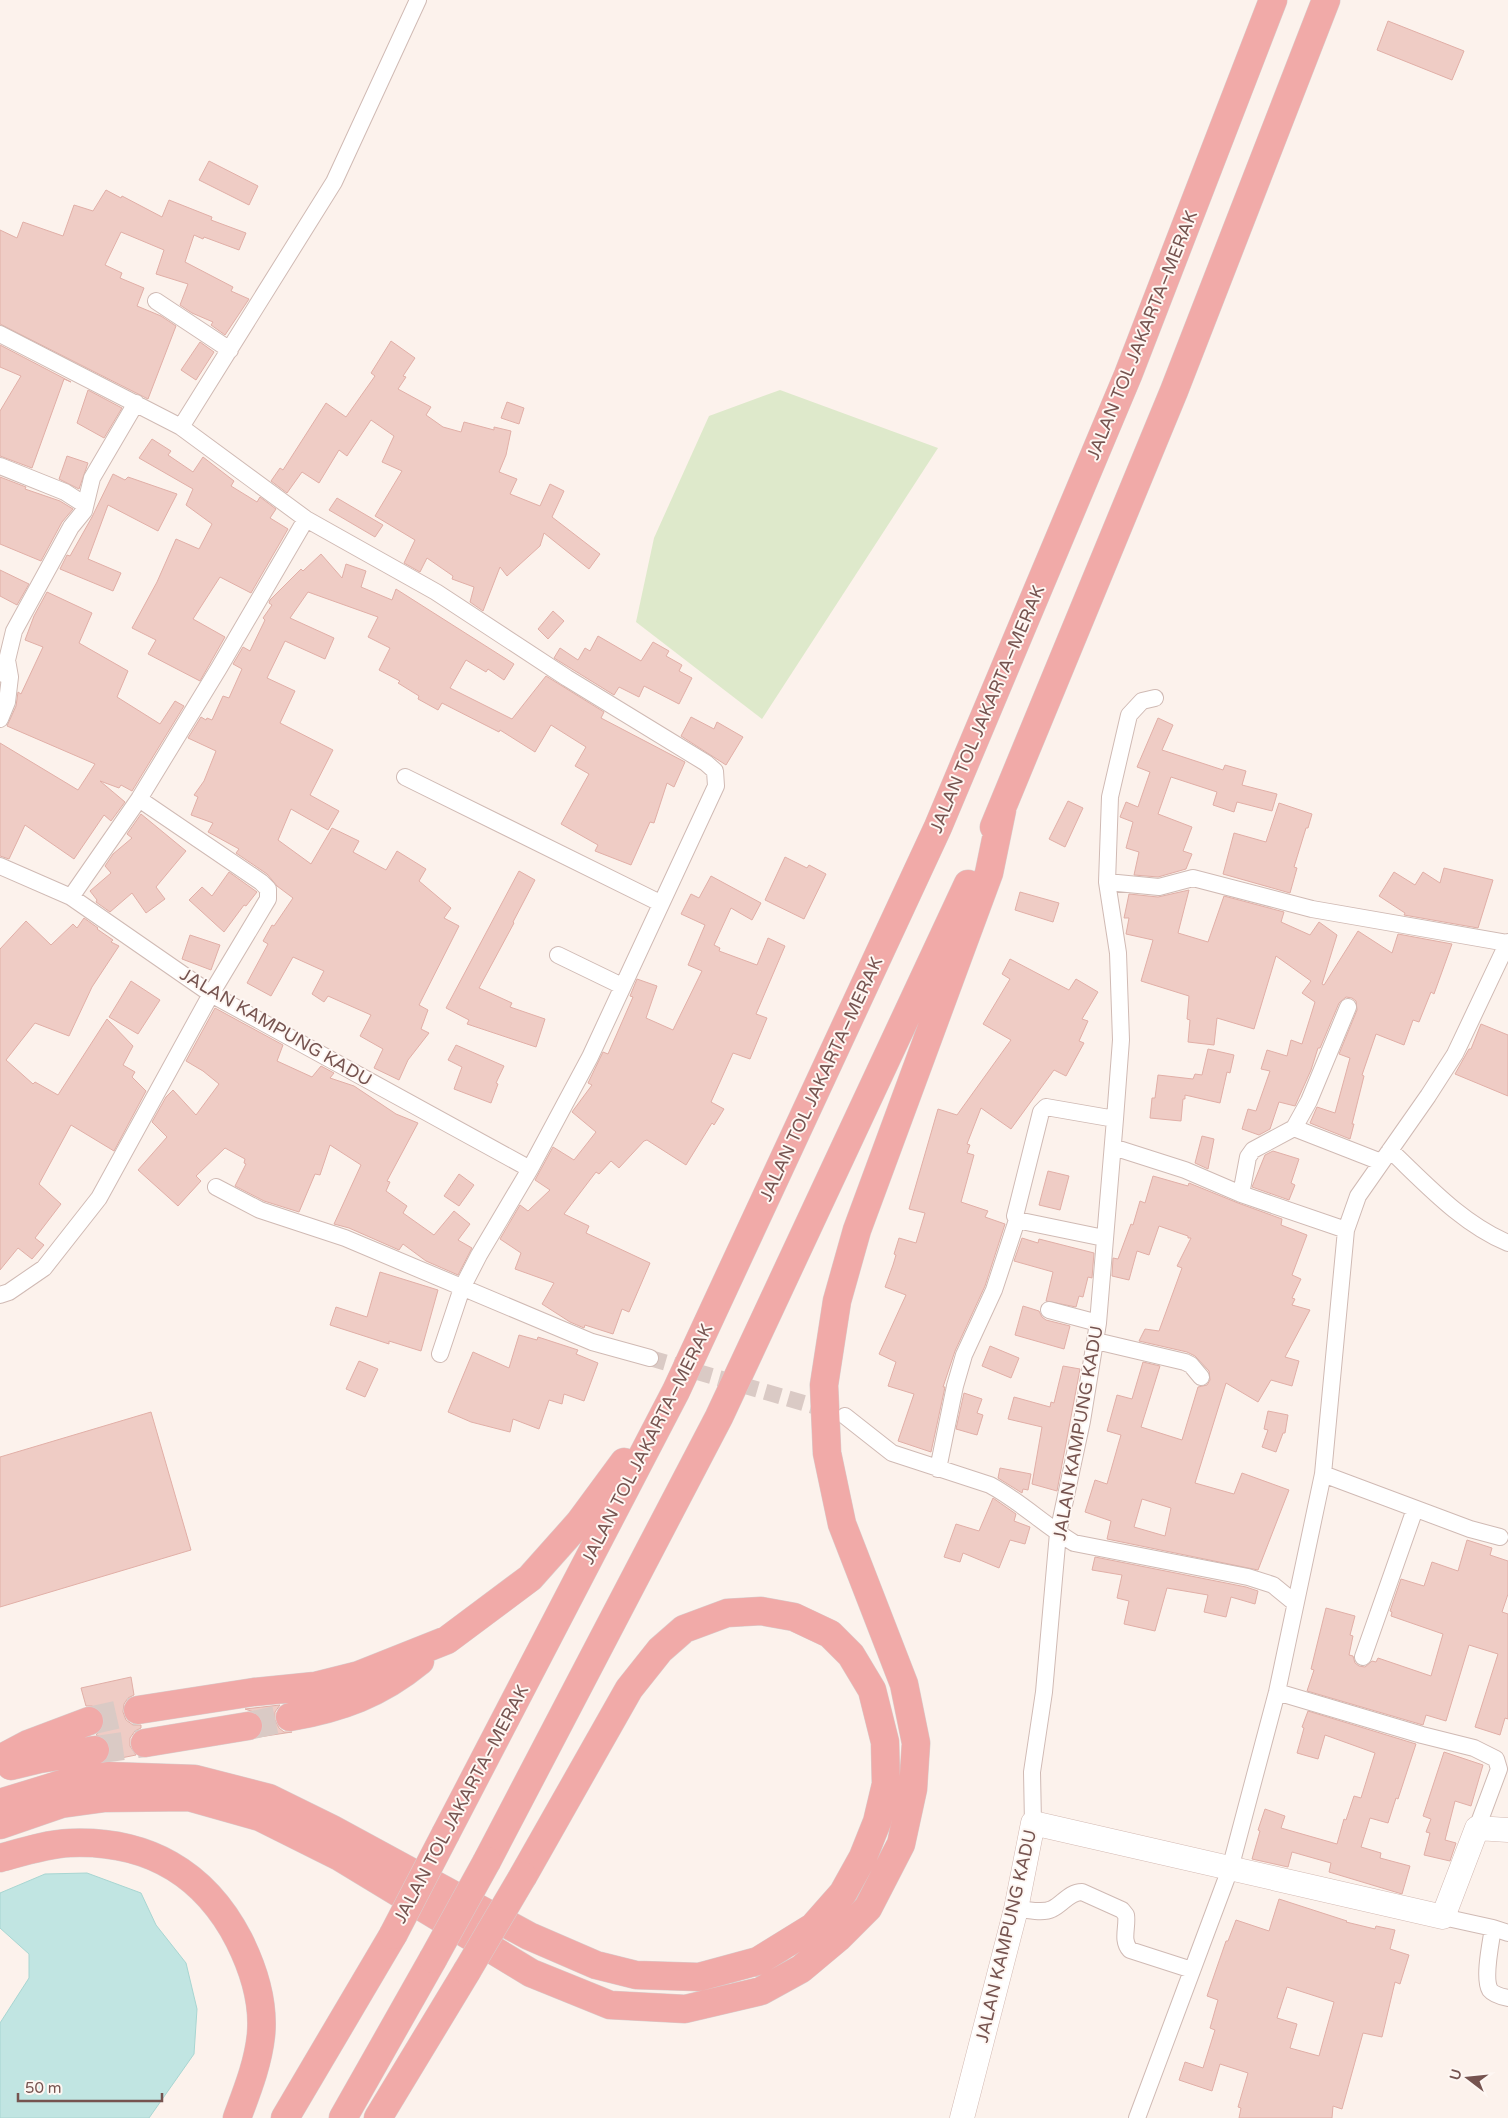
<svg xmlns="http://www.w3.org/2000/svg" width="1508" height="2118" viewBox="0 0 1508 2118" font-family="'Varela Round',sans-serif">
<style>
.green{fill:#dee9cb}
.water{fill:#c1e5e2;stroke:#a8d6d2}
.building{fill:#efccc5;stroke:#e1afa7;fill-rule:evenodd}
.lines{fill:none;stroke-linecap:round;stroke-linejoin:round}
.street-tunnel{stroke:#dacac5;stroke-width:16;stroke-dasharray:16 8;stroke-linecap:butt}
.highway-tunnel{stroke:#dacac5;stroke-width:28;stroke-dasharray:28 14;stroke-linecap:butt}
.street-casing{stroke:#d0bab4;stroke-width:18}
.secondary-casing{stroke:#d3b9b2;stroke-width:25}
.highway-casing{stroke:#d9cfce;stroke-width:29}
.street{stroke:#fff;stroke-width:16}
.secondary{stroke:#fff;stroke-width:24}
.highway{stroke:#f1aaa8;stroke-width:28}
.highway-bridge-casing{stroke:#d9cfce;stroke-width:29;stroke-linecap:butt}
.highway-bridge{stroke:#f1aaa8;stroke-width:28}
.labels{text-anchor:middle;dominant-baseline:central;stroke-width:4;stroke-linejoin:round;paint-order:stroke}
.street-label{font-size:18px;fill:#765450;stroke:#fef7f3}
</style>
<rect width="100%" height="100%" fill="#fcf2ec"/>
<path class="green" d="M780,390l158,58 -176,271 -126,-97 18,-84 55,-122z"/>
<path class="water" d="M87,1873l54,20 15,32 30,38 11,46 -3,45 -45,64h-149v-95l29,-45v-24l-29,-26v-35l45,-19z"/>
<path class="building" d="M1388,21l76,30 -12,29 -75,-30z
M209,161l49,25 -9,19 -50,-25z
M106,190l15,8 1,-2 40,21 7,-17 43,17 -1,3 35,13 -7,17 -35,-13 -1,2 -9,-4 -9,27 48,25 -2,4 18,8 -24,36 -14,-10 2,-3 -21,-9 -12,-8 8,-21 -32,-10 8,-24 -43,-18 -16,33 17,8 -2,5 24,10 -7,18 24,10 15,10 -28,73 -148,-75v-94l17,8 6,-16 40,14 11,-31 19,6z
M391,341l24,17 -12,18 3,1 -8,12 33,18 -5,8 17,12 18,5 3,-10 30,8v-3l17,4 -5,24 -7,17 18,7 -7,15 30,12 10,-22 14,7 -12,26 48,37 -11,15 -45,-36 -4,13 -33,30 -7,-9 -17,44 -13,-9 4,-15 -22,-8 1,-3 -26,-18 -7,14 -16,-9 11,-23 -40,-24 27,-45 -20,-9 12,-26 -23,-16 -24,36 -8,-6 -20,33 -17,-11 -15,21 -16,-12 9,-13 3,2 43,-67 20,14 29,-41 -4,-3z
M200,342l14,10 -18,28 -15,-10z
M0,345l71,37 -7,-3 -32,89 -32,-12v-45l21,-35 -21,-9z
M88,390l34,18 -18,30 -27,-15z
M507,402l17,6 -5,16 -18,-6z
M152,439l19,12 -3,4 25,17 10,-15 31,24 -3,5 26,16 3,-5 16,12 -6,9 18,11 -37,64 -31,-16 -27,42 32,18 -25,44 -52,-27 8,-14 -24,-12 25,-46 19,-43 23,10 13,-25 -26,-19 7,-16 -54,-31z
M67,456l21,7 -9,26 -20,-10z
M113,474l12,6 3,-3 49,17 -19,37 -50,-26 -20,54 33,14 -8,18 -53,-22 7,-14 3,1 22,-39z
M0,477l26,10 -1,2 35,12 13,8 -11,13 -21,39 -41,-17z
M337,498l46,27 -8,12 -46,-27z
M321,554l21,24 4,-14 20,7 -5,16 31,13 4,-11 118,75 -10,16 -16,-11 -2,3 -20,-12 -16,28 62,31 34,-43 58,36 -3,6 84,44 -11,25 -7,-4 -13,40 -4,-1 -19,43 -36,-14 3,-6 -37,-21 28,-50 -14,-8 11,-19 -35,-22 -16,27 -35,-22 -1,2 -57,-29 -4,7 -20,-11 1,-3 -21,-13 2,-2 -21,-11 11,-22 -22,-11 10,-20 -70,-25 -18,26 44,20 -9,21 -40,-18 -18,37 28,13 -15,32 53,27 -23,45 29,16 -11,19 -37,-21 -13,31 33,24 21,-36 27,13 -6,11 33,18 11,-19 29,18 -7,12 32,27 -7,10 15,8 -40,79 9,5 -7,19 8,4 -21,27 -9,20 -25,-12 9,-19 -23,-13 11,-21 -43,-19 -4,6 -12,-8 12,-23 -31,-14 -22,39 -24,-13 21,-39 -5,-3 9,-16 2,1 19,-28 -16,-12 -10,-12 -31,-21 3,-4 -31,-17 5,-9 -22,-8 7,-18 -4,-2 10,-14 12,-30 -28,-13 13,-21 5,3 1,-2 5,2 11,-24 6,2 13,-29 -9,-5 10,-17 7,4 15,-31 -2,-2 9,-13 -3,-2 1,-3 31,-31 2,2z
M0,570l29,14 -12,21 -17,-9z
M47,592l45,21 -13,30 49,28 -11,26 43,27 15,-23 9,5 -52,85 -11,-6 -2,3 -19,-7 25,21 -14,19 -7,-6 -30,44 -49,-34 -16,34 -9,-3v-113l78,47 17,-26 -88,-38 9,-20 2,-14 3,2 22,-47 -18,-7 9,-24z
M553,611l11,10 -16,18 -10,-10z
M598,636l43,25 12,-19 16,9 -3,5 16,9 -3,6 13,7 -13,26 -35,-18 -5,11 -20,-10 -5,8 -60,-37 6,-10 18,12 7,-12 5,3z
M691,717l23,12 3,-7 26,15 -17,28 -45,-29z
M1158,718l15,7 -11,25 61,20 2,-5 21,6 -4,14 35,9 -5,17 -35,-9 -3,10 -21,-7 4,-13 -46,-15 -13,37 34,13 -9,24 9,3 -6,15 -28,8 -24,-2 5,-23 -13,-4 7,-26 -13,-5 6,-15 12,5 12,-35 -13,-5z
M1068,801l15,7 -18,39 -16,-8z
M1279,803l33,11 -4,14h-2l-12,39 3,1 -7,25 -67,-19 11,-41 32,9z
M141,814l45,37 -30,36 9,12 -19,14 -14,-20 -22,19 -14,-10 1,-2 -7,-9 21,-18 -6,-7 8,-12 19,-16 -5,-4z
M785,857l22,11 2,-3 17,9 -22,45 -39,-19z
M1444,868l49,12 -15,48 -74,-13 1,-2 -26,-17 15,-24 21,13 8,-13 17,11z
M519,871l16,9 -22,42 1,1 -35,65 33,15 -2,4 35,12 -9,28 -69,-23 2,-4 -23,-12z
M229,872l28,20 -11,14 -2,-1 -20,27 -35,-32 13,-13 10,9z
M711,876l50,27 -9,17 -21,-12 -17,37 6,3 -1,3 38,14 11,-27 17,8 -29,68 11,4 -17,41 -17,-6 -22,49 13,7 -10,16 -2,-2 -26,42 -39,-25 -3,1 -25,27 -8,-7 -12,13 -3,-2 -32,42 25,12 -3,7 64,30 -21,49 -7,-3 -9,25 -28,-9 -1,3 -14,-6 -28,-18 12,-21 -39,-14 6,-16 -21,-14 20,-34 8,6 22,-21 -15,-10 18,-33 21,13 22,-28 -24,-20 20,-27 -4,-2 15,-31 5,2 25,-57 -3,-1 7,-17 20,7 -11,32 27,12 29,-59 -14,-6 17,-40 -24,-11 10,-20 8,4z
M1189,890l-11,43 30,9 16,-46 60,16 -3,10 29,13 9,-13 18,13 -15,49 2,1 34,-54 34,22 6,-19 54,10 -18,50 -3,-2 -12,30 -6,-2 -9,25 -28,-11 -14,41 2,1 -12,48h2l-4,15 -40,-16 7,-16 18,6 15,-55 -11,-4 18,-44 -1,-9 -4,-3 -6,-1 -7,6 -19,45h-2l-7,22 -16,36 -16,-4 -9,27 -11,6 -17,-6 6,-20 8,2 14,-40 -9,-2 6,-19 20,6 4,-16 11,4 13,-42 -13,-9 9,-12 -35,-25 -22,73 -37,-11 -3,27 -26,-3 2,-22 -3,-1 2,-23 -48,-15 12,-41 -27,-6 3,-16h-5l5,-24 29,3z
M1020,892l39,11 -6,19 -38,-12z
M84,918l14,10 -1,1 16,11 -2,2 8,4 -27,41 -23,49 -34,-13 -29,37 27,24 2,-2 23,13 49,-76 26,27 -10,19 12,7 -3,5 14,14 -32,60 -43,-26 -32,59 22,20 -26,34 9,7 -12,14 -14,-11 -18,22v-321l26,-28 25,24 22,-21 4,4z
M190,935l30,10 -9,25 -29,-11z
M1010,959l59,31 7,-11 22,13 -16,27 6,2 -9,20 5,2 -18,33 -12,-6 -43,59 -30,-21 -14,36 3,1 -3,8 7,2 -13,47 27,9 -3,6 20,7 -20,62 -30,65 -12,36h2l-14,65 -33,-11 16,-47 -26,-8 8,-24 -17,-8 27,-59 -21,-8 8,-22 3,-10 -2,-1 5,-16 17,5 9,-30 -16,-4 29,-100 19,6 54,-75 -28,-16 27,-45 -8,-5z
M131,981l29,19 -22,34 -29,-17z
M215,1008l68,37 -6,16 35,16 9,-11 13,7 -4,5 24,8 42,28 22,9 -31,58 3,1 -4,9 21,15 -4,7 31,22 20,-24 16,13 -12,16 14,8 -14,27 -32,-14 -23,-17 -4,6 -50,-22 -15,-4 27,-59 -31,-20 -10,30 -5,-1 -16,38 -35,-11 -29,-15 11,-22 -2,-1 1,-4 -20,-11 -29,28 5,5 -23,25 -40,-36 29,-33 -15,-15 14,-25 7,-7 23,25 23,-31 -16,-13 -17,-10z
M1481,1024l27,11v61l-53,-22 14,-25h2z
M456,1045l48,21 -8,17 2,1 -7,19 -37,-14 8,-22 -14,-7z
M1208,1049l26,6 -4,18 -3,-1 -7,31 -35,-8v4h-2l-2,22 -31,-3 2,-20h3l3,-23 35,4 2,-5 7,1z
M1202,1136l12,3 -6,30 -13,-6z
M1273,1151l26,8 -8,24 4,2 -6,15 -37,-13 13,-32z
M1048,1171l21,5 -9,34 -21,-5z
M459,1174l15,11 -15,21 -15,-10z
M1153,1176l35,10 1,-3 49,20 44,16 -1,6 26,10 -15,40 9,4 -9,19 3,1 -3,6 18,5 -25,47 14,4 -7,25 -21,-6 -13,22 -32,-19 -31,100 39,11 8,-21 47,17 -31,80 -151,-31 4,-18 -26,-9 10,-32 12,4 14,-49 -14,-4 10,-36 15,4 11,-37 17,4 -19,61 41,13 16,-53 9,-2 3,-5 -1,-9 -14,-15 -8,-4 -48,-11 6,-12 14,2 23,-63 -5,-2 14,-28h-3v-2l-29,-10 -10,29 -12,-4 -8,29 -17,-4 1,-18 5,1 13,-35 2,1 7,-24 5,2zM1142,1499l29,9 -6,28 -31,-9z
M1022,1238l16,5 1,-4 55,14 -2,25 -4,-1 -5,20 -4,-1 -3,11 -30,-6 7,-29 -39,-11z
M380,1272l58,18 -17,61 -32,-10v3l-59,-19 6,-18 31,10z
M1023,1306l16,5 3,6 4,3 24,6 -6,23 -49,-14z
M519,1335l18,5 1,-3 40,13 -2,4 22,9 -14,38 -20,-7 -2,10 -13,-4 -10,29 -26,-10 -3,13 -39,-10 -23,-10 25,-60 36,16z
M990,1346l29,12 -8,20 -29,-12z
M359,1361l19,8 -13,28 -19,-8z
M1063,1366l17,3 -23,122 -25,-7 10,-57 -34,-8 6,-22 36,10 1,-5 3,1z
M964,1393l18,6 -5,14 6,2 -6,20 -21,-6z
M1268,1411l20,4 -3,18h-2l-7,19 -14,-5 6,-17 -4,-1z
M151,1412l40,138 -191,57v-150z
M1000,1468l31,6 -3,16 -5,-1 -1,4 -24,-15z
M993,1498l23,16 -2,7 16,6 -5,17 -15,-4 -11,28 -36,-15 -3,9 -16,-5 12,-33 23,7z
M1467,1540l25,8 -2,7 18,6v33l-6,18 6,2v105l-3,-1 -5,17 -25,-8 23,-73 -29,-9 -23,76 -20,-6 -3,10 -116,-34 7,-21 -3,-1 15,-61 29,8 -5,19 3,1 -4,19 4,1 2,7 4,3 6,1 7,-6 4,1 2,-4 53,18 12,-42 -52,-18 1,-4 -2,-1 11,-32 23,7 8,-24 26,9z
M1095,1557l151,30 12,4 -3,13 -24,-7 -5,20 -22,-5 4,-17 -41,-7 -12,43 -31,-7 5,-23 -12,-3 5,-23 -30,-5z
M131,1677l3,18 -6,3 -4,6 -1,8 3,8 7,5h8v3l-6,3 -5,7v8l6,9 -30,6 4,-6v-8l-3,-7 -11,-5 5,-5 3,-6v-8l-6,-7 -6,-3h-6l-5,-18z
M280,1705l-5,7v8l4,8 5,4h8l-33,5 4,-6v-7l-3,-8 -6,-4 -9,-3z
M1308,1711l108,33 -18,55 -2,-1 -8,25 -18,-5 -9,29 20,6 -1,5 30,8 -8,28 -73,-22 2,-9 -39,-11 -4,15 -36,-8 8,-28 -2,-1 7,-21 20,7 -4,12 56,16 7,-25 2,1 8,-24 7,2 14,-45 -50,-18 -7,24 -21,-6 7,-25 -2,-1z
M1444,1752l39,13 -12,41 -16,-5 -10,39 11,3 -6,18 -26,-6 6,-22 -4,-1 5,-13 -8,-3z
M1279,1899l68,22 -1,1 29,7 1,-3 19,4 -5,19 19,6 -9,29 -5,-2 -13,55 -19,-4 -21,76 -9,-3 -1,12h-93l2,-10 -3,-1 10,-34 -28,-9 -8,27 -33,-11 6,-18 18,6 12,-38 -5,-2 8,-28 -11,-4 19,-55h2l8,-21 33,11zM1287,1987l47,15 -15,54 -29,-8 7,-24 -20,-6z"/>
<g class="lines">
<path class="street-tunnel" d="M650,1358l181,53"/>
<path class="highway-tunnel" d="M89,1721l49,-11
M248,1726l42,-9
M95,1750l50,-7"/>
<defs>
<path id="street" d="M156,301l74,49
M0,334l181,93 125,92 130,73 131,86 139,85 9,8 1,15 -126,271 -60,112 -51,86 -17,33 -22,66
M181,427l153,-245 84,-182
M0,466l65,26 20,13
M10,677l-3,-17 7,-29 57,-104 13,-16 8,-33 44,-75
M0,719l7,-17 3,-25 -9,-4
M405,777l255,126
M0,866l71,31 140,97 319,175
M1107,882l52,5 34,-9 119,31 195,34
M71,897l68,-98 80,-131 87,-149
M558,955l64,31
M1294,1128l87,34
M1113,1147l72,23 56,24 105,36
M1390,1150c36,34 71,73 118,93
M216,1187l44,23 85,28 247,104 58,16
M1241,1194l7,-37 5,-7 41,-22 15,-27 39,-94
M1017,1220l87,18
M0,1295l9,-3 35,-24 55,-70 112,-204 57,-95v-10l-7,-7 -122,-83
M1049,1310l49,13
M1096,1341l89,21 6,3 10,12
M845,1416l47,37 98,32c30,16 54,40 84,58l174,34 25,8 22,18
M938,1469l17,-83 9,-31 30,-65 23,-70 -2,-4 26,-104 5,-5 69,12
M1323,1474l147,55 30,8
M1363,1657l52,-148
M1277,1692l145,43 52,13 22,11 3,10 -22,59
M1033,1823l-1,-51 12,-80 14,-159 24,-112 16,-98 17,-204 6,-79 -3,-87 -11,-71 3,-85 19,-82 13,-14 13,-3
M1016,1909c11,0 26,5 36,0 11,-5 17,-17 30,-17l40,18 4,5c2,12 -5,25 4,35l62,20
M1443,1917l50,11c-2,14 -10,50 -3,62 4,5 13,7 18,8
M1493,1928l15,5
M1137,2118l93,-249 47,-177 46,-218 23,-244 12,-34 70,-100 27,-42 53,-112"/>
<path id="secondary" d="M962,2118l54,-209 17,-86 410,94 34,-89 31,2"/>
<path id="highway" d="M994,827l180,-436 152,-391
M138,1710l116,-18 61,-6 44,-11 88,-35 83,-62 49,-55 45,-61
M290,1717c51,-9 90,-23 130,-56
M145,1743l103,-17
M0,1759l28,-15 61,-23
M11,1766l29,-7 55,-9
M0,1803l65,-20 43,-7 87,3 74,19 63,31 197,107 67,29 40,10 63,2 59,-16 55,-34 30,-34 20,-36 14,-35 9,-38 -1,-42 -13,-52 -21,-35 -21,-21 -36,-17 -33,-6 -34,2 -43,16 -24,21 -31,39 -106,187
M0,1825l61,-21 44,-6 84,-1 71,20 80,40 191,116 79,32 75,4 76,-18 40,-22 37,-31 30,-30 33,-64 12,-55 3,-46 -12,-59 -62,-160 -15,-71 -3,-68 13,-84 20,-71 132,-357 13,-63
M446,1833l230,-442 262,-564 190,-452 145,-375
M0,1858c22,-6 47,-14 70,-15 76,-3 134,29 169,97 14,28 25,63 22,95 -3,29 -14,56 -24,83
M487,1861l232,-444 249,-533
M285,2118l108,-183
M343,2118l90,-159
M378,2118l89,-147"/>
</defs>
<use href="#street" class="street-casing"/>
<use href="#secondary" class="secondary-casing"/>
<use href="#highway" class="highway-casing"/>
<use href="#street" class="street"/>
<use href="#secondary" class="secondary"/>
<use href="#highway" class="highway"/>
<defs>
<path id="highway-bridge" d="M393,1935l53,-102
M433,1959l54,-98
M467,1971l56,-95"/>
</defs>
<use href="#highway-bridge" class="highway-bridge-casing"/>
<use href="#highway-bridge" class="highway-bridge"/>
</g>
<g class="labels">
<g class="street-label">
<text transform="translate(1142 335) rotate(-68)">JALAN TOL JAKARTA–MERAK</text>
<text transform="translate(987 709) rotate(-67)">JALAN TOL JAKARTA–MERAK</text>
<text transform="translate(276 1027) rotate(30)">JALAN KAMPUNG KADU</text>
<text transform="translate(821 1079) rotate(-65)">JALAN TOL JAKARTA–MERAK</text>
<text transform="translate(1078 1433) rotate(-80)">JALAN KAMPUNG KADU</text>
<text transform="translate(647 1444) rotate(-63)">JALAN TOL JAKARTA–MERAK</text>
<text transform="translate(461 1804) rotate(-62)">JALAN TOL JAKARTA–MERAK</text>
<text transform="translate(1006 1936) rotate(-77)">JALAN KAMPUNG KADU</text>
</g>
</g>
<g transform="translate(1468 2078) rotate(286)" stroke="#fef7f3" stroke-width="4" paint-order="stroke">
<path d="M0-4L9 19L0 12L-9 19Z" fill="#765450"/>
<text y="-8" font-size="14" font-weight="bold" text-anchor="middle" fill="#765450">U</text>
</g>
<path d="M18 2093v8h144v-8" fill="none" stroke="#765450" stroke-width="2.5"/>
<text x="25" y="2093" font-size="15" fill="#765450" stroke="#fef7f3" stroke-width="4" paint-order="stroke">50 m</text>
</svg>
